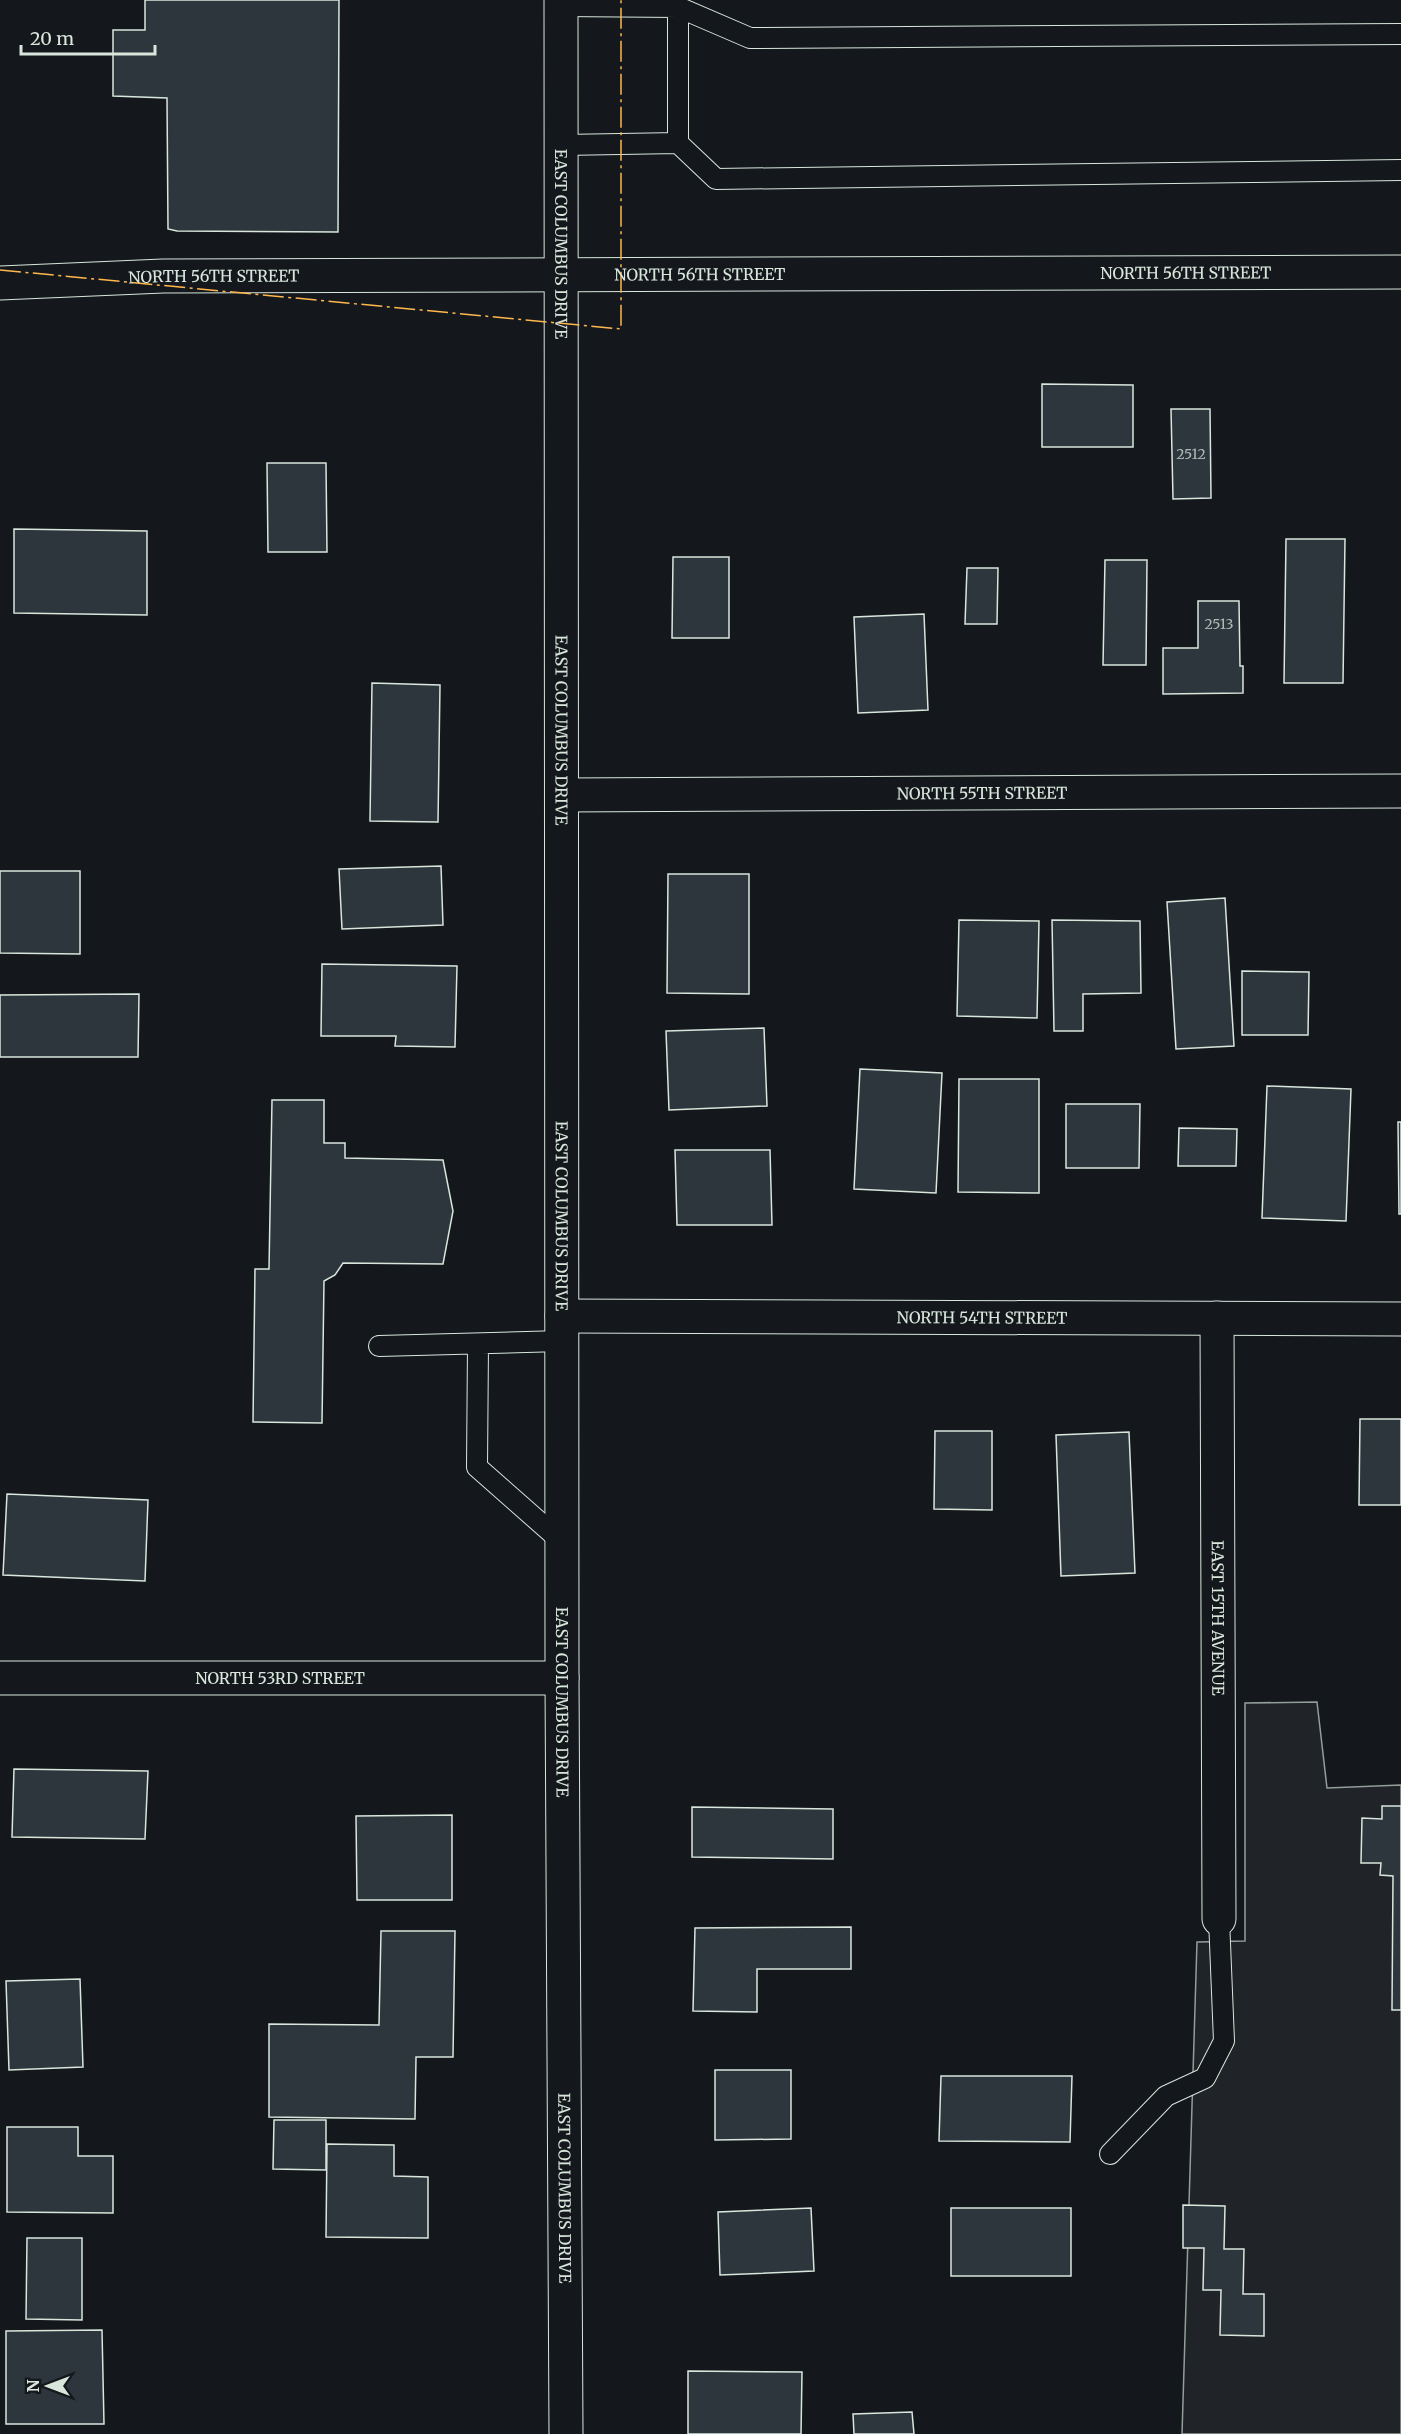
<svg xmlns="http://www.w3.org/2000/svg" width="1401" height="2434" viewBox="0 0 1401 2434" font-family="Merriweather,serif">
<style>
.green{fill:#202428;stroke:#939e99;stroke-width:1.5}
.building{fill:#2c363c;stroke:#d8e6dc;stroke-width:1.5}
.lines{fill:none;stroke-linecap:round;stroke-linejoin:round}
.service-casing{stroke:#d8e6dc;stroke-width:22}
.minor-casing{stroke:#d8e6dc;stroke-width:35}
.secondary-casing{stroke:#d8e6dc;stroke-width:35}
.service{stroke:#14181c;stroke-width:20}
.minor{stroke:#14181c;stroke-width:33}
.secondary{stroke:#14181c;stroke-width:33}
.power{stroke:#ffb74d;stroke-width:1.5;stroke-dasharray:21 4.5 3 4.5;stroke-linecap:butt}
.labels{text-anchor:middle;dominant-baseline:central;stroke-width:4.5;stroke-linejoin:round;paint-order:stroke}
.number-label{font-size:14px;fill:#adbab4}
.street-label{font-size:16px;fill:#d8e6dc;stroke:#14181c}
</style>
<rect width="100%" height="100%" fill="#14181c"/>
<path class="green" d="M1317,1702l10,86 74,-3v649h-219l15,-492 48,-1v-238z"/>
<path class="building" d="M145,0h194l-1,232 -161,-1 -9,-2 -1,-131 -54,-2v-66h32z
M1042,384l91,1v62h-91z
M1171,409h39l1,89 -38,1z
M267,463h59l1,89h-59z
M14,529l133,2v84l-133,-2z
M1286,539h59l-2,144h-59z
M673,557h56v81h-57z
M1105,560h42l-1,105h-43z
M967,568h31l-1,56h-32z
M1198,601h41l1,65h3v27l-80,1v-46h35z
M924,614l4,96 -70,3 -4,-96z
M372,683l68,2 -2,137 -68,-1z
M441,866l2,59 -101,4 -3,-60z
M0,871h80v83l-80,-1z
M668,874h81v120l-82,-1z
M1225,898l9,148 -58,3 -9,-147z
M959,920l80,1 -2,97 -80,-2z
M1052,920l88,1 1,72 -58,1v37h-29z
M322,964l135,2 -2,81 -60,-1 1,-10h-75z
M1242,971l67,1 -1,63h-66z
M139,994l-1,63h-138v-62z
M764,1028l3,78 -98,4 -3,-79z
M860,1069l82,4 -6,120 -82,-4z
M959,1079h80v114l-81,-1z
M1267,1086l84,3 -5,132 -84,-3z
M272,1100h52v43h21v15l98,2 10,51 -10,53 -100,-1 -8,12 -11,6 -2,142 -69,-1 2,-153h14z
M1066,1104h74l-1,64h-73z
M1398,1122h3v92h-2z
M1179,1128l58,1 -1,37h-58z
M675,1150h95l2,75h-95z
M1360,1419h41v86h-42z
M935,1431h57v79l-58,-1z
M1129,1432l6,141 -74,3 -5,-141z
M7,1494l141,6 -3,81 -142,-6z
M14,1769l134,2 -3,68 -133,-2z
M1382,1806h19v204h-9l1,-134 -13,-1 1,-12h-20l1,-45 20,1z
M692,1807l141,2v50l-141,-2z
M452,1815v85h-95l-1,-84z
M851,1927v42h-94v43l-64,-1 2,-83z
M381,1931h74l-2,126h-37l-1,62 -146,-2v-93l110,1z
M80,1979l3,88 -74,3 -3,-89z
M715,2070h76v69l-76,1z
M941,2076h131l-2,66 -131,-1z
M274,2120h52v50l-53,-1z
M7,2127h71v29h35v57l-106,-1z
M327,2144l67,1v31l34,1v61l-102,-1z
M1183,2205l42,1 -1,43h20l-1,45h21v42l-44,-1 1,-45h-18l1,-42h-21z
M811,2208l3,63 -94,4 -2,-63z
M951,2208h120v68h-120z
M27,2238h55v82l-56,-1z
M102,2330l2,94h-98v-93z
M688,2371l114,1 -1,62h-113z
M912,2412l2,22h-60l-1,-20z"/>
<g class="lines">
<defs>
<path id="service" d="M561,6l117,1v136l-116,2
M678,7l72,31 651,-4
M678,143l38,36 685,-9
M478,1345l-1,122 85,75
M379,1346l183,-5
M1110,2154l56,-58 39,-18 19,-37 -5,-122"/>
<g id="minor">
<path id="s1" d="M0,283l163,-7 1238,-4"/>
<path id="s2" d="M562,795l839,-4"/>
<path id="s3" d="M562,1316l839,3"/>
<path id="s4" d="M1217,1318l2,601"/>
<path id="s5" d="M0,1678h562"/>
</g>
<g id="secondary">
<path id="s6" d="M561,0l1,1678 4,756"/>
</g>
</defs>
<use href="#service" class="service-casing"/>
<use href="#minor" class="minor-casing"/>
<use href="#secondary" class="secondary-casing"/>
<use href="#service" class="service"/>
<use href="#minor" class="minor"/>
<use href="#secondary" class="secondary"/>
<path class="power" d="M0,270l621,59v-329"/>
</g>
<g class="labels">
<g class="number-label">
<text x="1191" y="454">2512</text>
<text x="1219" y="624">2513</text>
</g>
<g class="street-label">
<text stroke="none"><textPath href="#s6" startOffset="244">EAST COLUMBUS DRIVE</textPath></text>
<text stroke="none"><textPath href="#s1" startOffset="1186">NORTH 56TH STREET</textPath></text>
<text stroke="none"><textPath href="#s1" startOffset="700">NORTH 56TH STREET</textPath></text>
<text stroke="none"><textPath href="#s1" startOffset="214">NORTH 56TH STREET</textPath></text>
<text stroke="none"><textPath href="#s6" startOffset="730">EAST COLUMBUS DRIVE</textPath></text>
<text stroke="none"><textPath href="#s2" startOffset="420">NORTH 55TH STREET</textPath></text>
<text stroke="none"><textPath href="#s6" startOffset="1216">EAST COLUMBUS DRIVE</textPath></text>
<text stroke="none"><textPath href="#s3" startOffset="420">NORTH 54TH STREET</textPath></text>
<text stroke="none"><textPath href="#s4" startOffset="300">EAST 15TH AVENUE</textPath></text>
<text stroke="none"><textPath href="#s5" startOffset="280">NORTH 53RD STREET</textPath></text>
<text stroke="none"><textPath href="#s6" startOffset="1702">EAST COLUMBUS DRIVE</textPath></text>
<text stroke="none"><textPath href="#s6" startOffset="2188">EAST COLUMBUS DRIVE</textPath></text>
</g>
</g>
<g transform="translate(48 2386) rotate(270)" stroke="#14181c" stroke-width="4.5" paint-order="stroke">
<path d="M0-4.5L10 22L0 15L-10 22Z" fill="#d8e6dc"/>
<text y="-9" font-size="16" font-weight="bold" text-anchor="middle" fill="#d8e6dc">N</text>
</g>
<path d="M21 45v9h134v-9" fill="none" stroke="#d8e6dc" stroke-width="3"/>
<text x="30" y="45" font-size="18" fill="#d8e6dc" stroke="#14181c" stroke-width="4.5" paint-order="stroke">20 m</text>
</svg>
